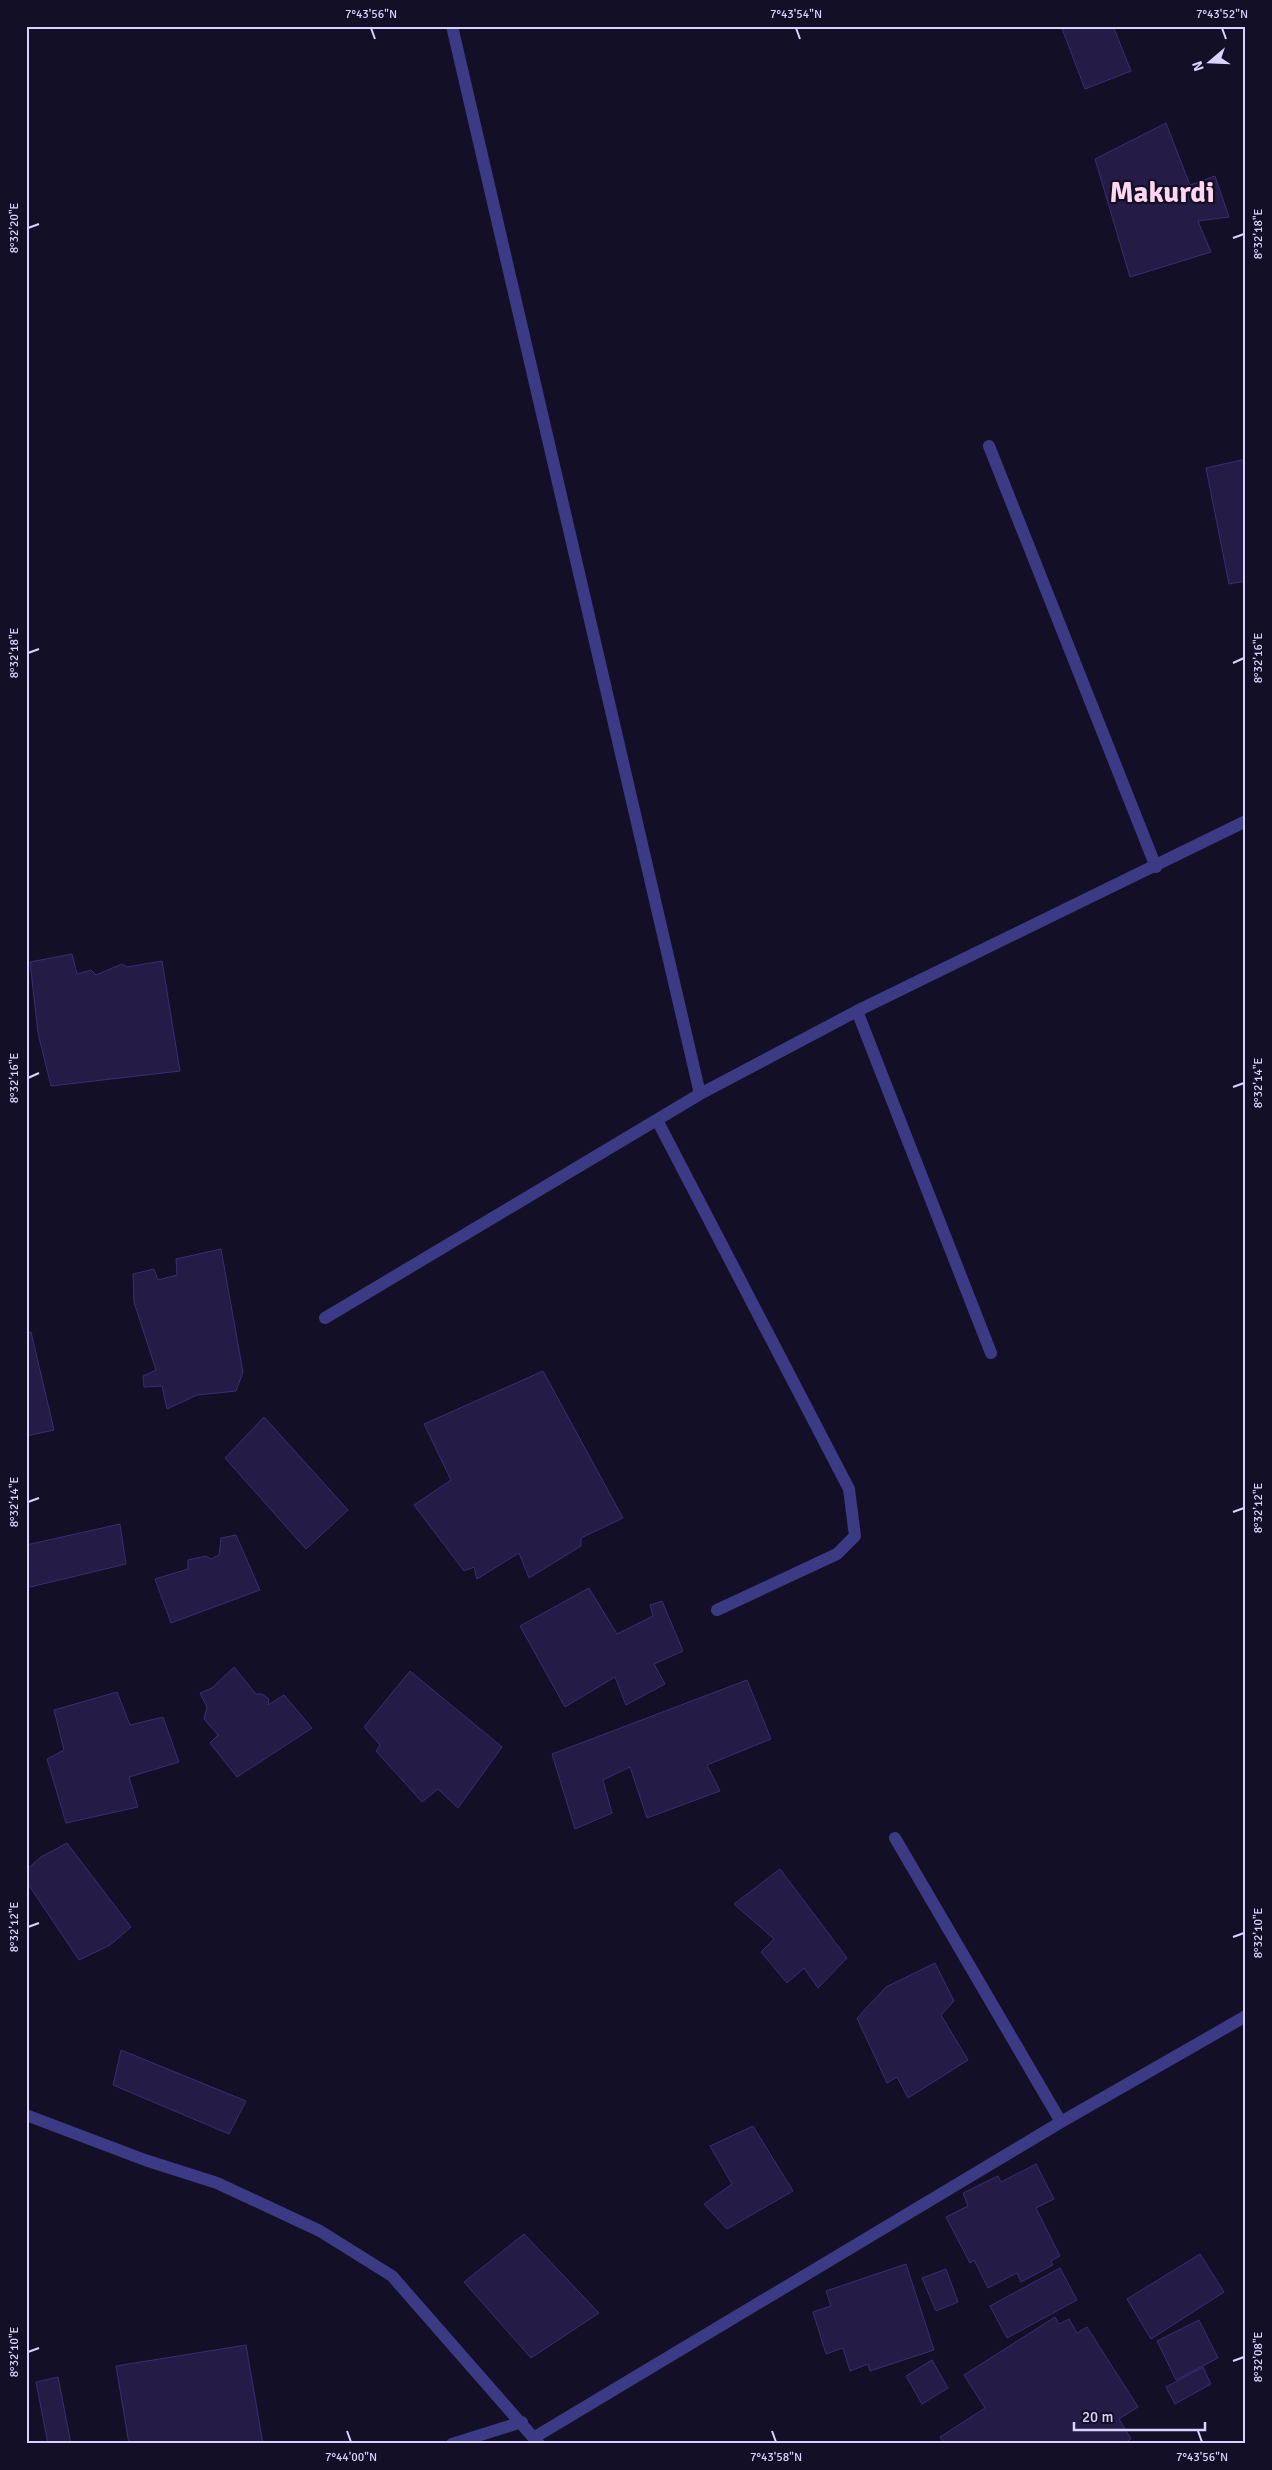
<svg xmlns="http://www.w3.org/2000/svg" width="1272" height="2470" viewBox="0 0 1272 2470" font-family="Signika,sans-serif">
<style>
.building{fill:#241b47;stroke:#3b2d73}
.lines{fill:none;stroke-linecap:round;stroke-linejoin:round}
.lane{stroke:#3d3a85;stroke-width:12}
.street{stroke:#3d3a85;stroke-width:12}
.ticks{fill:none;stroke:#d9d4ff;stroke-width:2}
.labels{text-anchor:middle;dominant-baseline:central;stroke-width:4.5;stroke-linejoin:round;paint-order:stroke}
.town-label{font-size:29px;font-weight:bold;fill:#ffd6f0;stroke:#130f26}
.neatline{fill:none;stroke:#d9d4ff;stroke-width:2}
.ticks-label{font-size:12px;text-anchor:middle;fill:#d9d4ff}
</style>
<rect width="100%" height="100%" fill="#130f26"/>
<path class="building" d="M1061,26h52l18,45 -46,18z
M1166,123l24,62 25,-9 14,41 -31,4 13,31 -81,25 -35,-118z
M1246,459v122l-17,3 -23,-116z
M72,954l5,20 14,-4 5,5 26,-11 5,3 35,-6 18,110 -129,15 -13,-53 -8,-71z
M221,1249l22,123 -7,19 -39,4 -30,14 -5,-23 -18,1 -1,-11 13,-6 -22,-68 -1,-28 21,-5 4,11 19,-5 -1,-16z
M31,1332l23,98 -28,6v-103z
M543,1371l80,147 -42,20v8l-52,32 -10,-25 -42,26 -3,-12 -10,4 -50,-66 37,-25 -27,-56z
M264,1417l84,93 -42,39 -81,-91z
M120,1524l6,40 -100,24v-43z
M236,1535l24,55 -89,33 -16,-44 33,-10v-9l18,-4 5,3 8,-4 2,-17z
M589,1588l28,46 36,-18 -3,-11 12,-4 21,50 -29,13 11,20 -39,21 -11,-28 -50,30 -45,-81z
M234,1667l22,27h6l7,5 -1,6 16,-10 28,33 -75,49 -27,-34 8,-8 -14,-16 3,-12 -7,-14 12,-5z
M410,1671l92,76 -44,61 -20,-19 -16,13 -46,-51 4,-6 -16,-18z
M747,1680l24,59 -64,26 13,26 -73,27 -17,-51 -27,13 9,33 -37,16 -23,-75z
M117,1692l13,33 33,-8 16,45 -50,15 9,30 -72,16 -19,-64 17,-9 -10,-40z
M67,1843l64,84 -21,18 -31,15 -53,-79v-11l15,-13z
M780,1869l67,89 -29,30 -14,-20 -17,15 -26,-31 13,-13 -40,-35z
M935,1963l19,38 -13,14 27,45 -60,38 -11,-21 -10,6 -30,-65 29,-31z
M121,2050l125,51 -17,33 -116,-49z
M753,2126l40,65 -66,38 -23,-25 28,-20 -22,-38z
M1036,2164l18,35 -18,9 24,48 -9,5 2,4 -32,17 -4,-9 -29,15 -14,-28 -4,3 -24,-46 22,-11 -5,-13 35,-17 3,6z
M524,2234l75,79 -68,45 -67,-76z
M1200,2254l24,38 -73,47 -24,-40z
M906,2264l28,86 -64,21 -2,-7 -18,7 -7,-23 -17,6 -13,-42 18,-6 -5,-15z
M1060,2268l17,32 -70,38 -17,-32z
M946,2269l12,33 -22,9 -14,-33z
M1055,2317l4,7 10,-5 8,14 10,-6 51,80 -19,12 12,20 -8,5h-179l-4,-7 45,-29 -21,-33z
M1199,2320l19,38 -42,22 -19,-39z
M246,2345l17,99h-134l-13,-78z
M932,2360l16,28 -26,16 -16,-28z
M1203,2367l8,17 -36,20 -9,-17z
M58,2377l13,67h-23l-12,-62z"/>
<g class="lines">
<path class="lane" d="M657,1120l192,369 6,47 -18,18 -120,56"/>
<path class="street" d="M452,26l248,1068
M989,446l167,421
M857,1011l134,342
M325,1318l375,-224 157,-83 389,-190
M895,1838l166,284
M26,2115l119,45 72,23 103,48 72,45 147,168
M535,2437l526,-315 185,-106
M452,2444l70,-22"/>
</g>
<path class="ticks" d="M371,28l4,11M796,28l4,11M1222,28l4,11M28,228l11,-4M1233,238l11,-4M28,653l11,-4M1233,663l11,-5M28,1078l11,-5M1233,1087l11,-4M28,1502l11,-4M1233,1512l11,-4M28,1927l11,-4M1233,1937l11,-4M28,2352l11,-4M1233,2361l11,-4M347,2431l4,11M772,2431l4,11M1198,2431l4,11"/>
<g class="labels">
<g class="town-label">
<text x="1162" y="192">Makurdi</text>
</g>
</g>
<rect width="1272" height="2470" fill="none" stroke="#130f26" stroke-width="55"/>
<g transform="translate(1210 62) rotate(251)" stroke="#130f26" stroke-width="4" paint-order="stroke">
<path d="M0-4L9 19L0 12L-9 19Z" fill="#d9d4ff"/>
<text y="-8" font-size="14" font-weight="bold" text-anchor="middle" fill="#d9d4ff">N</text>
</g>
<path d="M1074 2422v8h131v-8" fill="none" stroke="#d9d4ff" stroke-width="2.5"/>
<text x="1082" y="2422" font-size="15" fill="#d9d4ff" stroke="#130f26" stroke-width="4" paint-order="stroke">20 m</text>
<rect x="28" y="28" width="1216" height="2414" class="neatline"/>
<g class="ticks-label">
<text x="371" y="18">7°43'56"N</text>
<text x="796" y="18">7°43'54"N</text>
<text x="1222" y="18">7°43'52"N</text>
<text transform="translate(14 228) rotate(-90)" y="4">8°32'20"E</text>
<text transform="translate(1258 234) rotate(-90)" y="4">8°32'18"E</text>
<text transform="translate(14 653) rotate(-90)" y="4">8°32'18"E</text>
<text transform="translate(1258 658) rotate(-90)" y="4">8°32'16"E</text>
<text transform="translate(14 1078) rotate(-90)" y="4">8°32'16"E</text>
<text transform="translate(1258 1083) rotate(-90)" y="4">8°32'14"E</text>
<text transform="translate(14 1502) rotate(-90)" y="4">8°32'14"E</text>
<text transform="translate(1258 1508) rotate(-90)" y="4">8°32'12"E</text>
<text transform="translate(14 1927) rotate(-90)" y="4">8°32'12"E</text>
<text transform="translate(1258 1933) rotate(-90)" y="4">8°32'10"E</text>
<text transform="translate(14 2352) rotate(-90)" y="4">8°32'10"E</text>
<text transform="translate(1258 2357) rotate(-90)" y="4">8°32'08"E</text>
<text x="351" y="2461">7°44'00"N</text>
<text x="776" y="2461">7°43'58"N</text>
<text x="1202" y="2461">7°43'56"N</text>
</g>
</svg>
